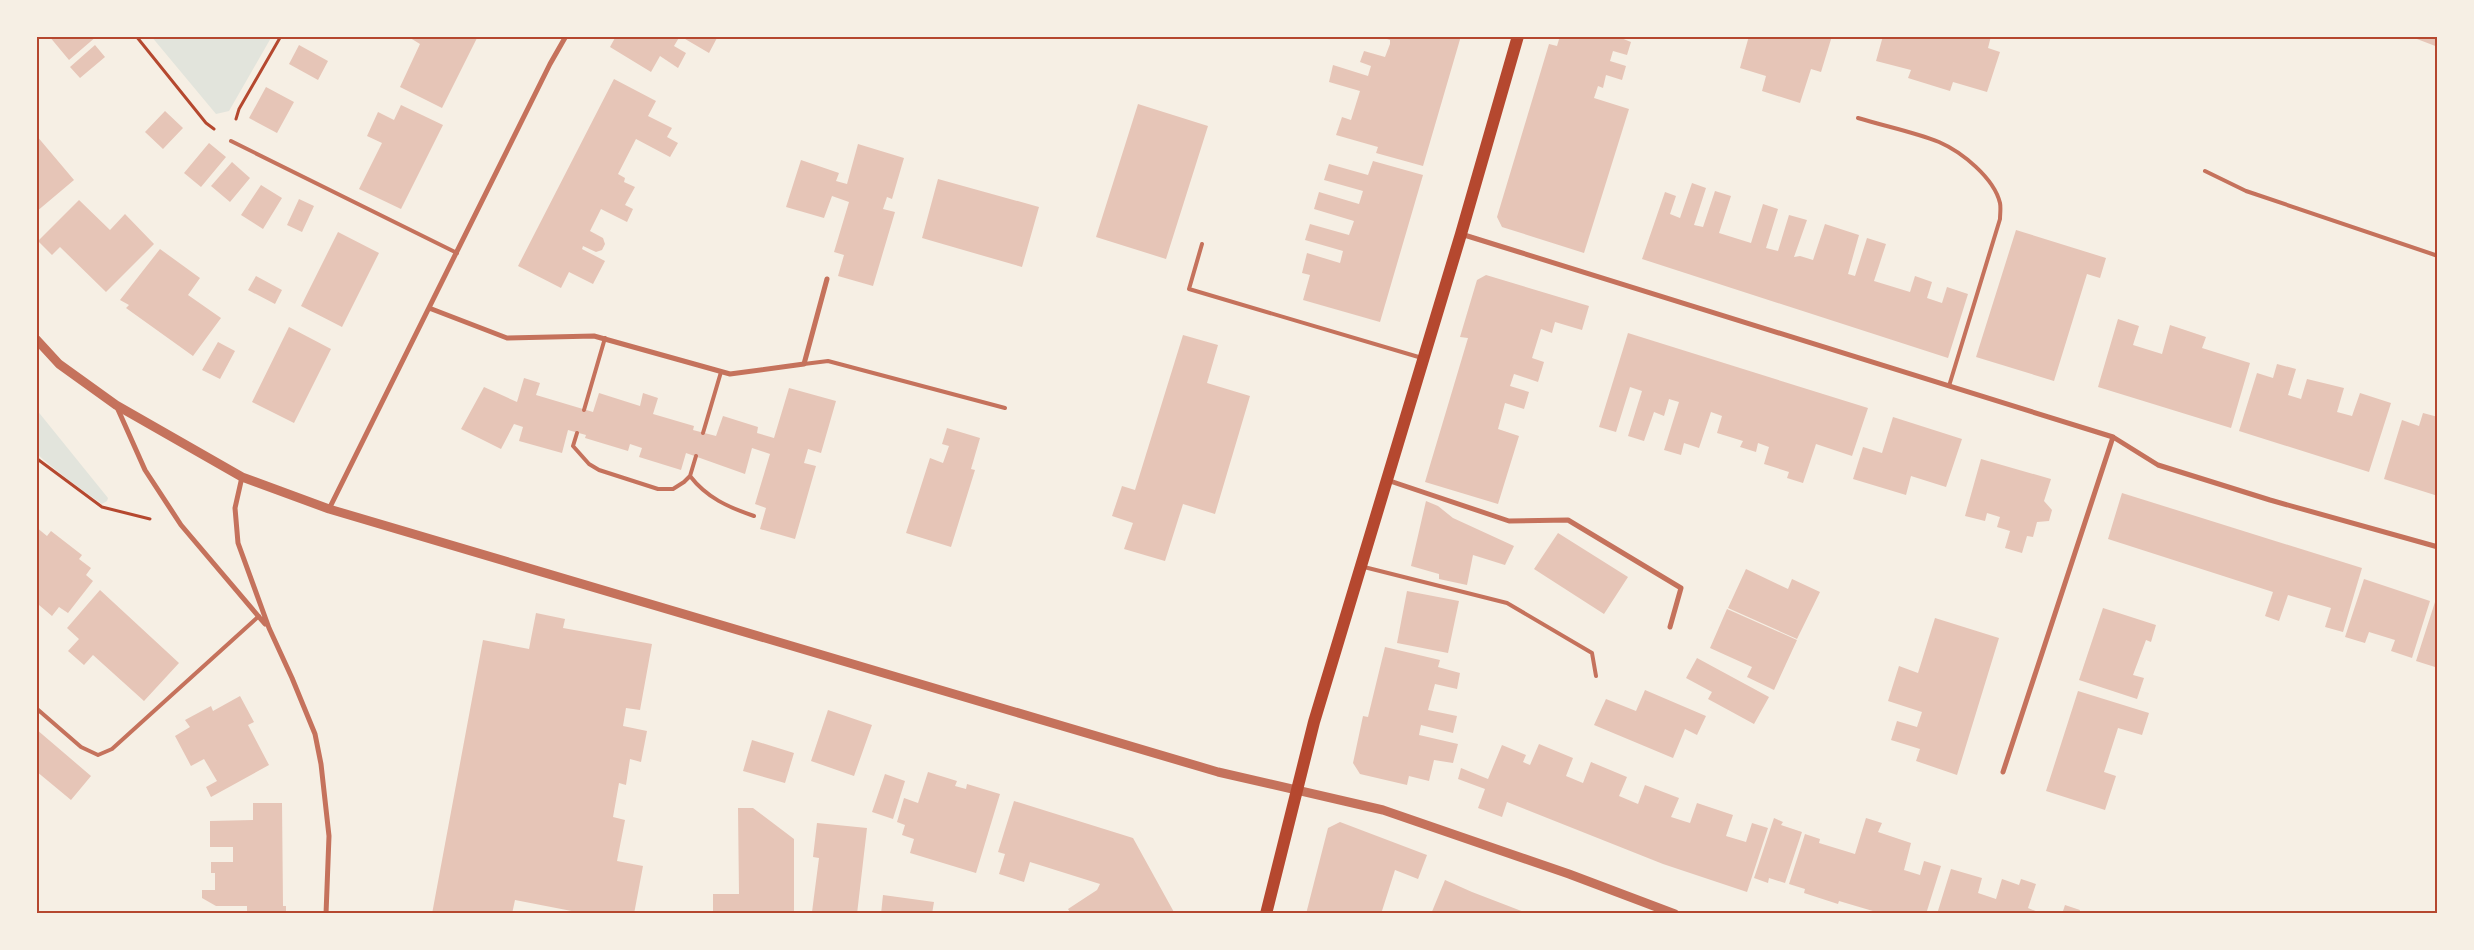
<svg xmlns="http://www.w3.org/2000/svg" width="2474" height="950" viewBox="0 0 2474 950" font-family="Ubuntu,sans-serif">
<style>
.green{fill:#e2e4dc}
.building{fill:#e6c5b7}
.lines{fill:none;stroke-linecap:round;stroke-linejoin:round}
.path{stroke:#b5482f;stroke-width:3}
.service{stroke:#c5725c;stroke-width:4}
.minor{stroke:#c5725c;stroke-width:5}
.tertiary{stroke:#c5725c;stroke-width:9}
.primary{stroke:#b5482f;stroke-width:12}
.neatline{fill:none;stroke:#b5482f;stroke-width:2}
</style>
<rect width="100%" height="100%" fill="#f6efe4"/>
<path class="green" d="M151,36h121l-43,75 -13,3z
M36,409l72,89 -1,3 -5,3c-23,-16 -45,-32 -66,-51z"/>
<path class="building" d="M49,36h48l-28,24z
M407,36h71l-36,72 -42,-21 20,-43z
M616,36h64l-6,10 12,7 -8,15 -18,-12 -9,16 -41,-25z
M680,36h38l-9,17z
M1378,36h83l-38,130 -47,-13 2,-6 -42,-12 6,-18 9,3 9,-29 -31,-9 4,-17 35,11 3,-10 -11,-4 4,-11 21,6 5,-13v-4z
M1560,36h56l15,6 -4,13 -14,-4 -3,10 16,5 -4,14 -16,-5 -3,13 -5,-2 -4,12 35,11 -45,144 -82,-26 -5,-10 52,-173 8,2z
M1749,36h83l-11,36 -10,-3 -11,34 -38,-12 4,-15 -26,-8z
M1883,36h108l-3,12 12,4 -13,40 -34,-10 -3,9 -42,-13 3,-8 -35,-9z
M2409,36h29v11z
M95,45l10,12 -25,21 -10,-11z
M299,45l29,16 -10,19 -29,-16z
M614,79l42,22 -8,15 24,12 -5,9 11,6 -8,14 -34,-18 -18,35 7,4 -1,4 11,5 -10,18 8,4 -6,13 -26,-13 -11,22 13,7 2,6 -3,6 -6,2 -13,-6 -1,3 23,12 -12,23 -24,-12 -8,16 -43,-22z
M266,87l28,15 -17,31 -28,-15z
M1138,104l70,22 -42,133 -70,-22z
M401,105l42,20 -42,84 -42,-20 23,-46 -15,-7 11,-24 16,8z
M165,111l18,17 -20,21 -18,-17z
M36,135l38,45 -38,32z
M209,143l17,14 -25,30 -17,-14z
M858,144l46,14 -12,41 -5,-2 -4,12 12,3 -22,74 -35,-10 6,-21 -10,-3 15,-50 -17,-6 -8,22 -38,-11 15,-47 38,13 -3,8 11,3z
M1373,161l50,14 -43,147 -77,-22 7,-25 -8,-2 5,-20 33,10 3,-12 -38,-11 5,-16 39,11 5,-14 -40,-12 5,-17 40,12 4,-13 -39,-11 5,-16 39,11z
M232,162l18,16 -20,24 -19,-16z
M938,179l101,28 -17,60 -100,-29z
M1692,183l14,5 -12,37 9,2 12,-36 16,5 -12,37 32,10 12,-39 15,5 -12,39 12,3 11,-36 18,5 -13,37 6,-1 13,4 12,-36 34,11 -11,39 7,2 12,-38 19,6 -12,37 36,11 5,-16 17,6 -5,16 15,5 5,-16 21,7 -20,64 -306,-99 23,-67 11,4 -6,18 10,4z
M261,185l21,13 -19,31 -22,-14z
M299,199l15,7 -12,26 -15,-7z
M79,200l31,30 15,-16 29,30 -48,48 -46,-45 -8,8 -14,-14z
M2016,230l90,28 -6,20 -13,-4 -33,107 -78,-24z
M338,232l41,21 -37,74 -41,-21z
M160,249l40,29 -12,17 33,23 -28,38 -67,-48 3,-3 -9,-5z
M1486,275l103,31 -7,24 -27,-8 -3,11 -11,-4 -9,29 12,4 -6,20 -24,-8 -4,12 19,6 -5,17 -19,-6 -7,26 21,7 -21,68 -73,-22 43,-144 -8,-1 17,-57z
M256,276l26,14 -7,14 -27,-14z
M2118,319l21,7 -6,19 29,9 8,-29 36,12 -4,11 48,15 -19,65 -133,-41z
M289,327l42,22 -37,74 -42,-21z
M1628,333l240,75 -16,48 -36,-12 -13,39 -16,-5 2,-6 -25,-8 5,-17 -11,-4 -2,9 -16,-5 3,-6 -26,-8 5,-17 -11,-4 -12,36 -15,-5 -3,12 -17,-5 15,-48 -10,-3 -5,17 -10,-4 -10,29 -16,-5 14,-45 -12,-4 -14,45 -17,-5z
M1183,335l35,10 -11,38 43,13 -35,118 -32,-10 -18,57 -41,-12 9,-26 -21,-7 10,-30 13,4z
M218,342l17,9 -15,28 -18,-9z
M2277,364l19,5 -8,26 13,4 6,-20 37,9 -7,24 15,4 8,-23 31,10 -22,69 -130,-41 18,-58 16,5z
M524,378l16,5 -4,12 57,17 6,-19 41,13 3,-13 15,5 -5,16 41,12 -1,4 23,6 7,-20 35,11 -1,6 17,5 15,-50 47,13 -15,52 -13,-4 -4,14 12,3 -21,73 -35,-10 6,-21 -11,-4 15,-50 -18,-6 -7,26 -59,-21 -5,17 -42,-13 3,-9 -12,-4 -2,7 -43,-13 1,-3 -18,-5 -6,23 -43,-12 4,-14 -9,-3 -13,25 -40,-20 23,-42 33,15z
M2423,413l15,4 -2,25 2,1v53l-54,-17 18,-59 17,6z
M1893,417l69,22 -16,48 -35,-11 -5,19 -53,-16 10,-32 19,6z
M947,428l33,10 -9,31 4,1 -24,77 -45,-14 24,-75 13,5 6,-17 -7,-2z
M1981,459l70,20 -7,22 8,9 -3,11 -12,1 -4,15 -6,-1 -5,17 -17,-5 5,-17 -13,-4 3,-10 -13,-4 -2,8 -20,-5z
M2122,493l240,75 -19,64 -18,-5 6,-19 -43,-13 -9,26 -14,-5 8,-24 -165,-53z
M1426,501l12,5 15,12 61,28 -9,19 -32,-10 -6,30 -28,-6v-5l-28,-8z
M36,527l11,9 4,-5 31,24 -3,4 12,9 -5,7 7,6 -25,32 -9,-6 -7,9 -13,-11 -3,4z
M1558,533l70,44 -24,37 -70,-45z
M1746,569l42,20 4,-10 28,13 -23,47 -69,-31z
M2364,579l66,22 -18,57 -21,-7 4,-11 -26,-8 -4,11 -20,-6z
M100,590l79,73 -35,38 -51,-46 -9,10 -16,-14 11,-12 -12,-11z
M1407,591l52,10 -11,52 -51,-10z
M2435,602h3v57l-3,8 -19,-6z
M2103,608l53,17 -5,17 -5,-2 -13,35 11,3 -7,21 -58,-19z
M1727,609l70,31 -23,50 -27,-13 5,-10 -42,-19z
M536,613l29,6 -2,9 89,16 -12,66 -14,-2 -3,18 24,5 -6,31 -11,-3 -4,26 -7,-2 -6,34 12,3 -8,41 26,5 -9,48h-47l-72,-14 -3,14h-80l51,-274 46,9z
M1935,618l64,20 -42,137 -41,-14 4,-12 -29,-9 6,-19 20,6 5,-15 -34,-11 11,-35 19,7z
M1385,647l55,13 -2,7 22,6 -3,16 -22,-5 -7,26 29,6 -4,17 -32,-8 -2,10 39,9 -5,19 -19,-3 -5,21 -20,-5 -2,9 -47,-11 -7,-11 10,-47 5,1z
M1697,658l72,39 -15,27 -46,-25 4,-7 -26,-14z
M1645,690l61,26 -9,19 -12,-6 -12,29 -79,-33 12,-26 30,12z
M2078,691l71,22 -7,22 -24,-7 -14,44 12,4 -11,34 -59,-19z
M240,696l14,26 -6,3 21,40 -58,32 -5,-10 11,-6 -13,-22 -13,7 -16,-30 15,-9 -5,-7 26,-14 2,5z
M828,710l44,15 -18,51 -43,-15z
M36,729l55,47 -20,24 -35,-29z
M752,740l42,13 -9,30 -42,-12z
M1539,744l34,14 -7,18 17,7 8,-21 36,15 -8,19 19,8 7,-19 34,13 -8,19 19,6 7,-20 36,12 -7,21 20,6 6,-19 16,5 -21,64 -84,-28 -156,-62 -5,15 -24,-9 7,-19 -27,-10 3,-11 27,11 14,-34 24,10 -3,7 7,3z
M928,772l29,9 -2,5 11,3 1,-5 33,10 -24,79 -66,-20 4,-14 -12,-4 3,-10 -8,-3 7,-24 14,5z
M885,774l20,7 -12,38 -21,-7z
M1014,801l119,37 42,76h-104l-3,-5 29,-19 3,-6 -70,-22 -6,20 -25,-8 6,-20 -7,-2z
M253,803h29l1,103h3v8h-39v-8h-31l-14,-8v-8h13v-17h-4v-11h22v-15h-23v-26l43,-1z
M738,808h15l41,31v75h-81v-20h26z
M1774,818l9,4 -2,3 21,7 -17,51 -16,-5 -1,5 -14,-5z
M1866,818l16,5 -4,9 33,11 -7,27 16,5 4,-14 17,5 -15,48h-43l-44,-13 -1,3 -34,-11 1,-4 -16,-5 16,-50 15,5 -1,4 36,11z
M1340,822l87,33 -9,24 -23,-9 -14,44h-75l22,-86z
M817,823l50,5 -10,86 -45,-2 7,-54 -6,-1z
M1951,869l31,9 -4,15 18,6 6,-20 17,6 2,-6 15,5 -8,24 15,6h-106z
M1445,880l27,12 57,22h-98z
M883,895l51,7 -2,12h-51z
M2065,905l15,5 -1,4h-17z"/>
<g class="lines">
<path class="path" d="M136,36l70,87 8,6
M236,119l3,-10 42,-73
M36,458l66,49 48,12"/>
<path class="service" d="M1858,118c26,8 56,14 81,24 23,10 55,36 61,61 1,5 0,11 0,16l-51,167
M231,141l226,112
M2205,171l41,20 192,65
M1202,244l-13,45 233,69
M804,364l24,-3 177,47
M584,410l21,-72
M577,433l-4,13 16,18 10,6 59,19h15l11,-7 6,-6 6,-20
M703,433l18,-61
M690,476c17,22 38,31 64,40
M1364,567l143,36 85,50 4,23
M36,708l45,39 17,8 14,-6 147,-133"/>
<path class="minor" d="M1461,234l652,203 45,28 112,35 168,47
M429,308l78,30 87,-2 136,38 74,-10 23,-85
M116,405l29,65 36,55 84,99
M242,477l-7,31 3,35 31,85 23,50 23,56 6,30 8,72 -3,78
M1387,480l122,41 59,-1 113,68 -11,39
M329,509l221,-445 16,-28
M2003,772l110,-335"/>
<path class="tertiary" d="M36,339l23,25 57,41 126,72 87,32 889,263 165,38 186,64 106,40"/>
<path class="primary" d="M1266,914l48,-192 147,-488 57,-198"/>
</g>
<rect width="2474" height="950" fill="none" stroke="#f6efe4" stroke-width="75"/>
<rect x="38" y="38" width="2398" height="874" class="neatline"/>
</svg>
